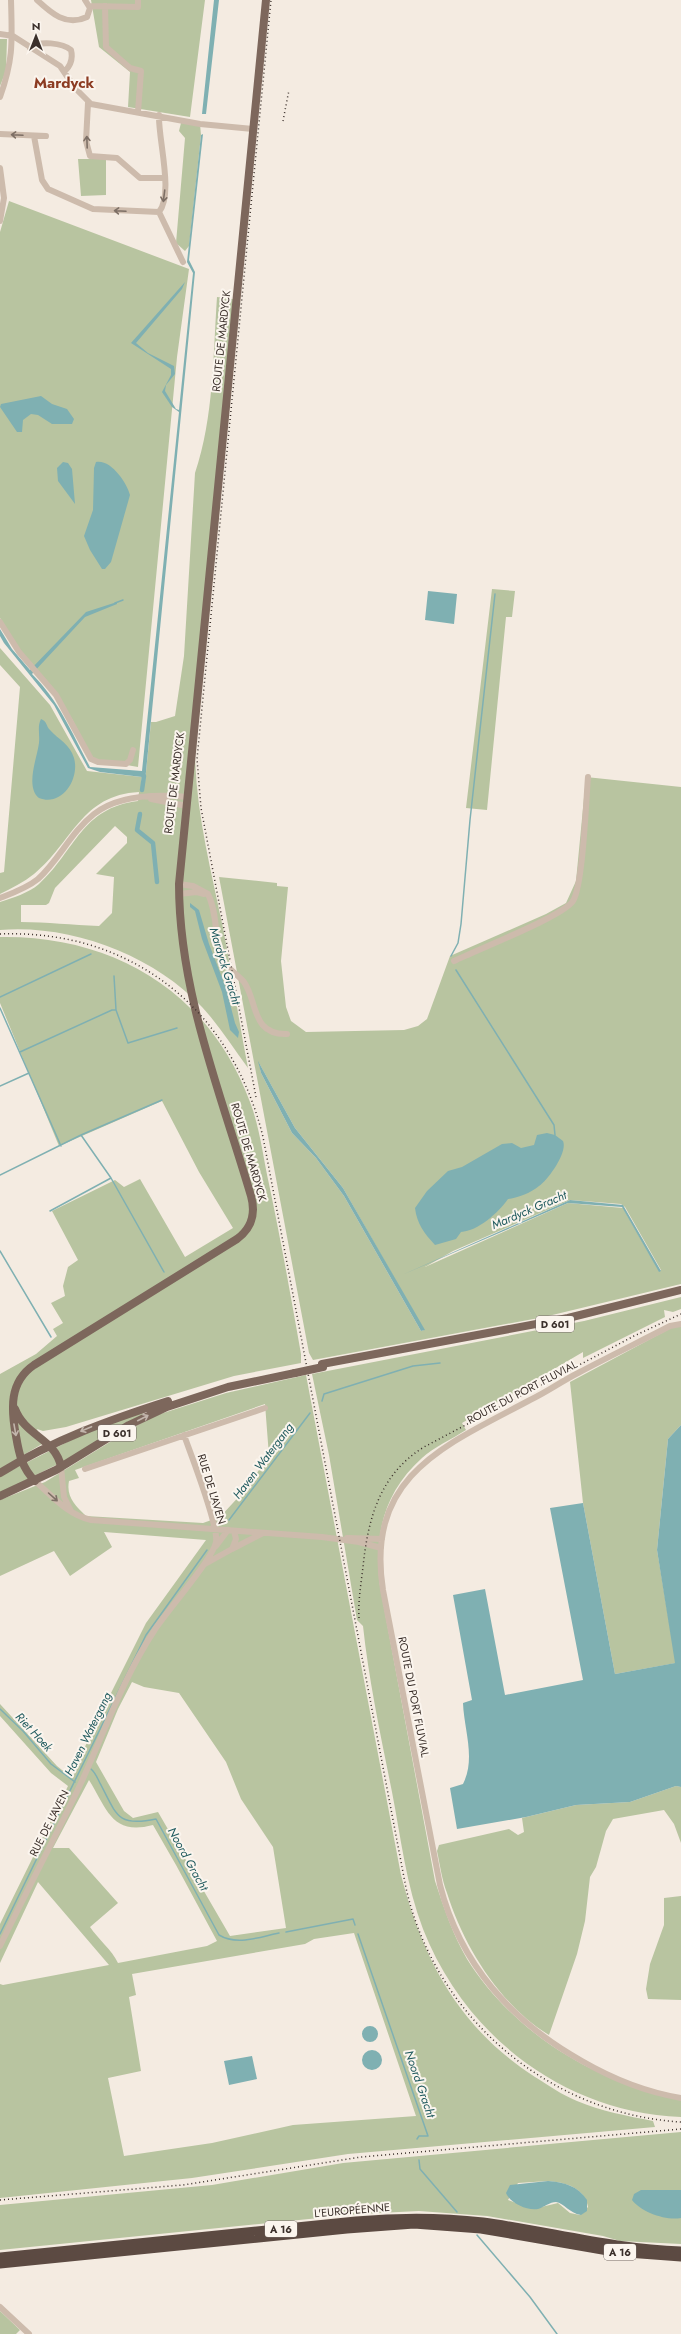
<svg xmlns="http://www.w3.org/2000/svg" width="681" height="2334" viewBox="0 0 681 2334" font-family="Jost,sans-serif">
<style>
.green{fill:#b8c4a0;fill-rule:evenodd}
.water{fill:#7fb0b2}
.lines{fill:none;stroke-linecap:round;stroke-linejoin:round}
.stream{stroke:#7fb0b2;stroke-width:1.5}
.canal{stroke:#7fb0b2;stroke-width:4.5}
.minor{stroke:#cdbbac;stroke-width:6}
.major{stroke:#7d675c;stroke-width:8}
.highway{stroke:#5c4a42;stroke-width:9}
.rail{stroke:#3b302b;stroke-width:1.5;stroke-dasharray:1 3;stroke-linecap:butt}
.major-bridge{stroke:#7d675c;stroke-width:8}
.oneway{stroke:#7d6f65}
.oneway2{stroke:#c2b5ac}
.labels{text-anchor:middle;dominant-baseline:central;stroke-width:4;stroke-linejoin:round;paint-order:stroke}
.shield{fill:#fbf5ee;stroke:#756b66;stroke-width:1}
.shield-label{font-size:10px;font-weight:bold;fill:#3b302b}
.street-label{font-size:11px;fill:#3b302b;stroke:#fbf5ee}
.water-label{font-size:12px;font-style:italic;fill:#1f5a5e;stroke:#fbf5ee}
.district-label{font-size:15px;font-weight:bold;fill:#8c3b22;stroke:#fbf5ee}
</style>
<rect width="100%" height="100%" fill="#f4ebe1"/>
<path class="green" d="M91,0h114l-15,117 -62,-10 2,-35 -31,-25z
M0,39h7l-1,32 -6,15z
M181,123l19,1 1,11 -12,111 -4,5 -9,-8 9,-105 -6,-7z
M78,159h28v36l-25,1z
M9,201l180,68 -12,88 -39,410 -40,-7 -6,-3 -20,-38 -57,-76 -15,-25v-386z
M217,297l23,3 -45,454c1,59 16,116 28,174 9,46 16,94 25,140 -15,-20 -29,-43 -46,-61 -49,-52 -131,-83 -202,-77v-28c12,-4 29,-9 39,-18 37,-34 42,-76 99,-83l1,-9c-58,3 -66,50 -105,82 -10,8 -22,14 -34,20v-21l4,-1 16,-185 -20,-22v-17l50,57 37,66 55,6 -1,5h4l6,-60h5l19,-6 9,-60 11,-183c19,-56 18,-118 22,-176zM115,826l12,11v6l-31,31 18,3 -2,36 -13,13c-27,-1 -52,-4 -78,-4v-17h25l3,-2 6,-15z
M492,589l23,2 -3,26h-6l-19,193 -21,-2z
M586,777l95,10v497l-137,33 -231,43 -4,-7 -90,-476 58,6v3l11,1 -7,74 5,46 5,14 15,11 98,-2 14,-4 9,-7 23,-63 96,-42 20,-11 10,-22zM259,1063l36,65 48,60 81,142 -3,1 -77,-135 -28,-38 -24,-25 -31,-60zM570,1200l51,4 4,3 36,63 -2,1 -36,-63 -55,-5 -143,64 28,-16z
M0,937c114,-2 210,56 250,165 10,26 13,55 19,82 12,57 22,113 32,170v9l-67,13 -168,51 -23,4 -6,-2 5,15 -42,25v-95l36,-20 21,-18 -4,-7 10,-6 -12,-20 14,-7 -2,-10 5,-19 10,-7 -26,-49 63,-31 9,7 16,-8 45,78 48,-29 -34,-56 -37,-71 -103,45 -59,-143z
M681,1297v12l-8,3 -9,-2 1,7 -82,41v-6l-121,71 4,7c-14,9 -32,17 -44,28 -39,35 -48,78 -42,128l55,295c9,27 18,54 32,78 47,75 129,123 214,141v17c-117,-5 -216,-81 -258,-188 -17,-44 -22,-91 -31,-137 -11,-55 -23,-110 -29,-166l-6,-6 -28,-165 -17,-81 272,-53z
M681,1326v99l-13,14 -11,111 19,113 -61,11 -32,-171 -13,-121 101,-54z
M306,1375l95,500c22,85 58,153 134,202 13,8 27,18 42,24 24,10 50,15 76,20l2,6 -307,27 -156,24 -192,20v-214l3,1 106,-20 -71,-83 -38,81v-39l68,-138 -17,-13 -51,-57v-12l57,62 15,12 18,-43 56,-112 60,-83 -102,-8 8,15 -42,29 -16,-25 -54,25v-76l45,-18 91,-56 21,-11 69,-22zM265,1404l4,52 -25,35 -24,26 -17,6 -117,-7c-11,-11 -20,-19 -17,-35l10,-3 -4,-8zM132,1682l12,5 35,6 47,69 15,37 32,48 13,81 -56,8 -72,-124 -25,6 -9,-7 -28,-49 22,-53zM89,1780c18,29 23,56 64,45l23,40 41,76 -10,5 -89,17c-6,-13 -20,-24 -28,-36l28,-24 -49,-55h-16zM354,1933l62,183 -123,9 -81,18 -88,13 -16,-78 33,-7 -12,-74 7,-2 -4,-21 173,-30 9,-5z
M143,1413l1,2 -66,39 -78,39v-17l107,-54z
M676,1786l5,1v56l-7,-19 -10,-14 -51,9 -7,12 -10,36 -6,10 -5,44 -8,33 -28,81c-49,-30 -85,-88 -102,-142 -5,-13 -7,-28 -10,-42l2,-6 70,-16 9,6 6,-3 -2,-14 54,-13 54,-3z
M681,1896v104l-33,-1 -2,-10 4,-25 14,-39v-27z
M681,2132v112l-61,-3 -17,-5 -116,-20 -68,-5 -60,3 -359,36v-45l212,-20 131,-22zM548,2181c17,1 37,7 40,26l-8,8 -10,-2 -12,-10 -25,6 -25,-9 10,-17z
M0,2311l20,19 -4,4h-16z"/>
<path class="water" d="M214,0h5l-13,114h-4z
M203,134l-14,126 6,12 -50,510h-3v-5l-42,-5 -12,-4 -34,-63 -50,-62 -4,-7v-7l12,20 18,21 56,-58 31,-10v2l-32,13 -53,57c27,27 40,59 58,93l52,4 37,-359 -7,-5 -10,-15 9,-17v-6l-40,-26 54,-61 -3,7 -46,54 12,10 26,13 1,8 -9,11 -1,6 11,18 3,1 14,-137 -6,-11 14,-127z
M41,396l11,8 15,5 7,10 -2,5h-20l-14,-9 -7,-1 -8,6 -1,12h-5l-17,-25 1,-3z
M63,462l5,1 4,6 3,35 -17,-23 -1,-13z
M96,462c15,-3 31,21 34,33l-19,67 -6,7h-3l-12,-19 -6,-14 9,-26 1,-42z
M428,591l29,3 -3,30 -29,-4z
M41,719c6,2 5,7 9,11 9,10 20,14 24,28 6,21 -12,49 -35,40 -14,-11 -2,-40 0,-55 1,-9 -2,-16 2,-24z
M190,903l9,7 10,34 17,44 9,35 4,9 -1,6 -8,-8 -8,-38 -20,-53 -7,-28 -5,-4z
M258,1061l37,67 48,60 82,142 -4,1 -77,-135 -28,-38 -24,-25 -31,-60z
M547,1133l8,2 8,6c5,11 -15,39 -24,45 -8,7 -22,12 -31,13 -10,14 -30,32 -47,33l-5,7 -21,6c-11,-12 -18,-21 -20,-37l12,-17 21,-20 14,-4 40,-23 10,-1 9,5 13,-3 3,-10z
M570,1200l53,5 38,66 -2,1 -37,-65 -54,-4 -166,72z
M681,1425v362l-5,-1 -46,16 -54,3 -50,12 -69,12 -7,-41 13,-4c13,-26 1,-54 0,-81l9,-3 -19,-105 32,-6 20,106 78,-15 -33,-172 33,-5 32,171 60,-11 -18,-113 11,-111z
M362 2034a8 8 0 1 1 16 0a8 8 0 1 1-16 0Z
M362 2060a10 10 0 1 1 20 0a10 10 0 1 1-20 0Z
M252,2056l5,23 -28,6 -5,-24z
M548,2181c16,1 30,5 39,19v11l-6,4c-12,-2 -17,-12 -25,-13 -6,0 -12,5 -18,7 -11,2 -28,-6 -32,-16l4,-8z
M641,2190h40v28c-15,3 -40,-6 -49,-18l2,-6z"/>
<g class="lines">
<path class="stream" d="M115,603l8,-3
M451,956l7,-13 3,-19 9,-104 25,-226
M456,970l98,155 1,10
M114,976l2,34 12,33 49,-15
M0,997l91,-43
M0,1008l61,138
M20,1052l92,-42h4
M0,1086l29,-13
M81,1135l30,43 53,94
M0,1175l81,-40 81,-35
M50,1211l61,-33
M0,1251l51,86
M322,1401l2,-7 89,-28 27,-3
M229,1520l81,-107
M0,1709l23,22 28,33 24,18
M91,1769c5,4 7,11 10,16 16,31 17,42 55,34l63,116c18,11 40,2 60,-2
M286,1932l67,-13 2,6
M0,1934l146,-299 61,-85
M358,1934l70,202h-9l-2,3
M419,2160l1,9 37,43
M477,2235l53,62 27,37"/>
<path class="canal" d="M142,790l2,-14
M140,814l-3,16 16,13 4,39"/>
<path class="minor" d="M37,0c14,13 29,27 50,17l3,-9 -5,-8
M90,6l48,1v-7
M105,6l1,41 24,21 11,3 -3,41
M0,34l13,2 47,30 15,22 16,16 109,20 53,5
M30,48c9,-8 33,-5 41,2 2,8 0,15 -6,21
M0,97c14,-39 12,-57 11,-97
M88,103l-2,38 4,15 27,2 23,20h24
M159,115c-1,24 15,79 0,97l24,50
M0,134l46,2
M34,136l8,44 6,9 45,20 66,3
M0,168l4,30 -4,23
M0,622l19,30 37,43 35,64 7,3 28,2 4,-4 3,-10
M151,799l36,7
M179,884l14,2 15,8c9,18 7,41 12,60 3,12 16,19 24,28 14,20 7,53 43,52
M179,894l18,-2 7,2
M0,898c13,-5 27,-10 38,-19 21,-19 33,-47 56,-65 25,-20 63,-20 94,-17
M454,961c22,-11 108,-44 119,-60 10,-16 13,-100 15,-124
M681,1324l-11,2c-31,16 -62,31 -92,47 -16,8 -31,19 -48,27 -84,45 -165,75 -147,190l57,295c20,79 72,137 142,176 31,18 64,31 99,37
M61,1467l3,30 7,14
M85,1469l180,-61
M35,1481c17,15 33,34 56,39l231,17 37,5 22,6
M347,1538l35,1
M216,1546l12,-16
M232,1549l31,-16
M205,1564l27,-15 4,-10 -2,-8
M0,1946c26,-54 55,-108 81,-163 23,-50 42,-105 73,-152 12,-19 59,-72 62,-89 3,-16 -25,-87 -32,-107
M0,2307l29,27"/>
<path class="major" d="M322,1364l246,-46 113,-28
M15,1409c10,27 41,30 46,58
M0,1473c53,-33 109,-53 168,-72
M35,1481c-13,-13 -16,-27 -19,-45 -5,-27 -7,-54 18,-71l203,-126c15,-11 19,-25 14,-43 -30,-102 -72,-204 -72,-312l87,-884
M0,1496l56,-26 73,-45 38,-18 61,-20 67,-14"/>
<path class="highway" d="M0,2257l356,-36c43,-4 85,-4 127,1 66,9 131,27 198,29
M0,2264l347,-35 67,-5 67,5 133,23 67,5"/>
<path class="rail" d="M283,121l6,-31
M0,934c132,-5 232,76 263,203l143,751c29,129 143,226 275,234
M256,1097l-55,-289 -4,-49 74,-759
M359,1618c-1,-17 2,-34 4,-51 5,-49 17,-93 61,-120l210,-111 47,-22
M0,2200l183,-15 178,-28 320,-28"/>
<path class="major-bridge" d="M295,1373l28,-6"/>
</g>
<defs><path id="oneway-shaft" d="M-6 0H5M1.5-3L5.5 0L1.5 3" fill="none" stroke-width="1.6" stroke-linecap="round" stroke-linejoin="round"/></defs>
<g class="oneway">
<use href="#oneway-shaft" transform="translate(17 135) rotate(-177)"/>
<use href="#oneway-shaft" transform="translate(87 142) rotate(-92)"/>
<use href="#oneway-shaft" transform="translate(164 196) rotate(97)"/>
<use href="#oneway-shaft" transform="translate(120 211) rotate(-177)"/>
<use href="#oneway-shaft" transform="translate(53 1497) rotate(42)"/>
</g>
<g class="oneway2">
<use href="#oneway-shaft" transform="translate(143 1418) rotate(-27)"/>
<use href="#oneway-shaft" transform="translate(86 1429) rotate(157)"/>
<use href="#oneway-shaft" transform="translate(15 1430) rotate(80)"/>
</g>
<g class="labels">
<g class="shield">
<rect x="536" y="1316" width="38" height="16" rx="3"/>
<rect x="98" y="1425" width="38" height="16" rx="3"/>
<rect x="265" y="2221" width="32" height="16" rx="3"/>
<rect x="604" y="2244" width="32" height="16" rx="3"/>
</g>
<g class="shield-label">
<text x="555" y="1324">D 601</text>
<text x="117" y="1433">D 601</text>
<text x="281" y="2229">A 16</text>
<text x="620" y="2252">A 16</text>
</g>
<g class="street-label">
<text transform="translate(221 341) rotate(-84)">ROUTE DE MARDYCK</text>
<text transform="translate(174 783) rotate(-83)">ROUTE DE MARDYCK</text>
<text transform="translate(249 1152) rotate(74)">ROUTE DE MARDYCK</text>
<text transform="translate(522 1392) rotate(-28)">ROUTE DU PORT FLUVIAL</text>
<text transform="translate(212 1489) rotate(73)">RUE DE L'AVEN</text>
<text transform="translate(414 1697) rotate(79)">ROUTE DU PORT FLUVIAL</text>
<text transform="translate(49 1823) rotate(-63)">RUE DE L'AVEN</text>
<text transform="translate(352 2210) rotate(-5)">L'EUROPÉENNE</text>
</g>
<g class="water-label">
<text transform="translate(225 966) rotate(73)">Mardyck Gracht</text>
<text transform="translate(529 1210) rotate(-23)">Mardyck Gracht</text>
<text transform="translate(263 1461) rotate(-53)">Haven Watergang</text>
<text transform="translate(34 1732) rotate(47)">Riet Hoek</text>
<text transform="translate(88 1734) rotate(-64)">Haven Watergang</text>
<text transform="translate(188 1859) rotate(61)">Noord Gracht</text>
<text transform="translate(420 2084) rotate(71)">Noord Gracht</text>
</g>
<g class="district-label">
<text x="64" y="83">Mardyck</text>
</g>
</g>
<g transform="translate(36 36)" stroke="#fbf5ee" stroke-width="3" paint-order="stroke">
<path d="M0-3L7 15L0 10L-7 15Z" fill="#3b302b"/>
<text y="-6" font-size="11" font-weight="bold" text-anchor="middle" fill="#3b302b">N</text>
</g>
</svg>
